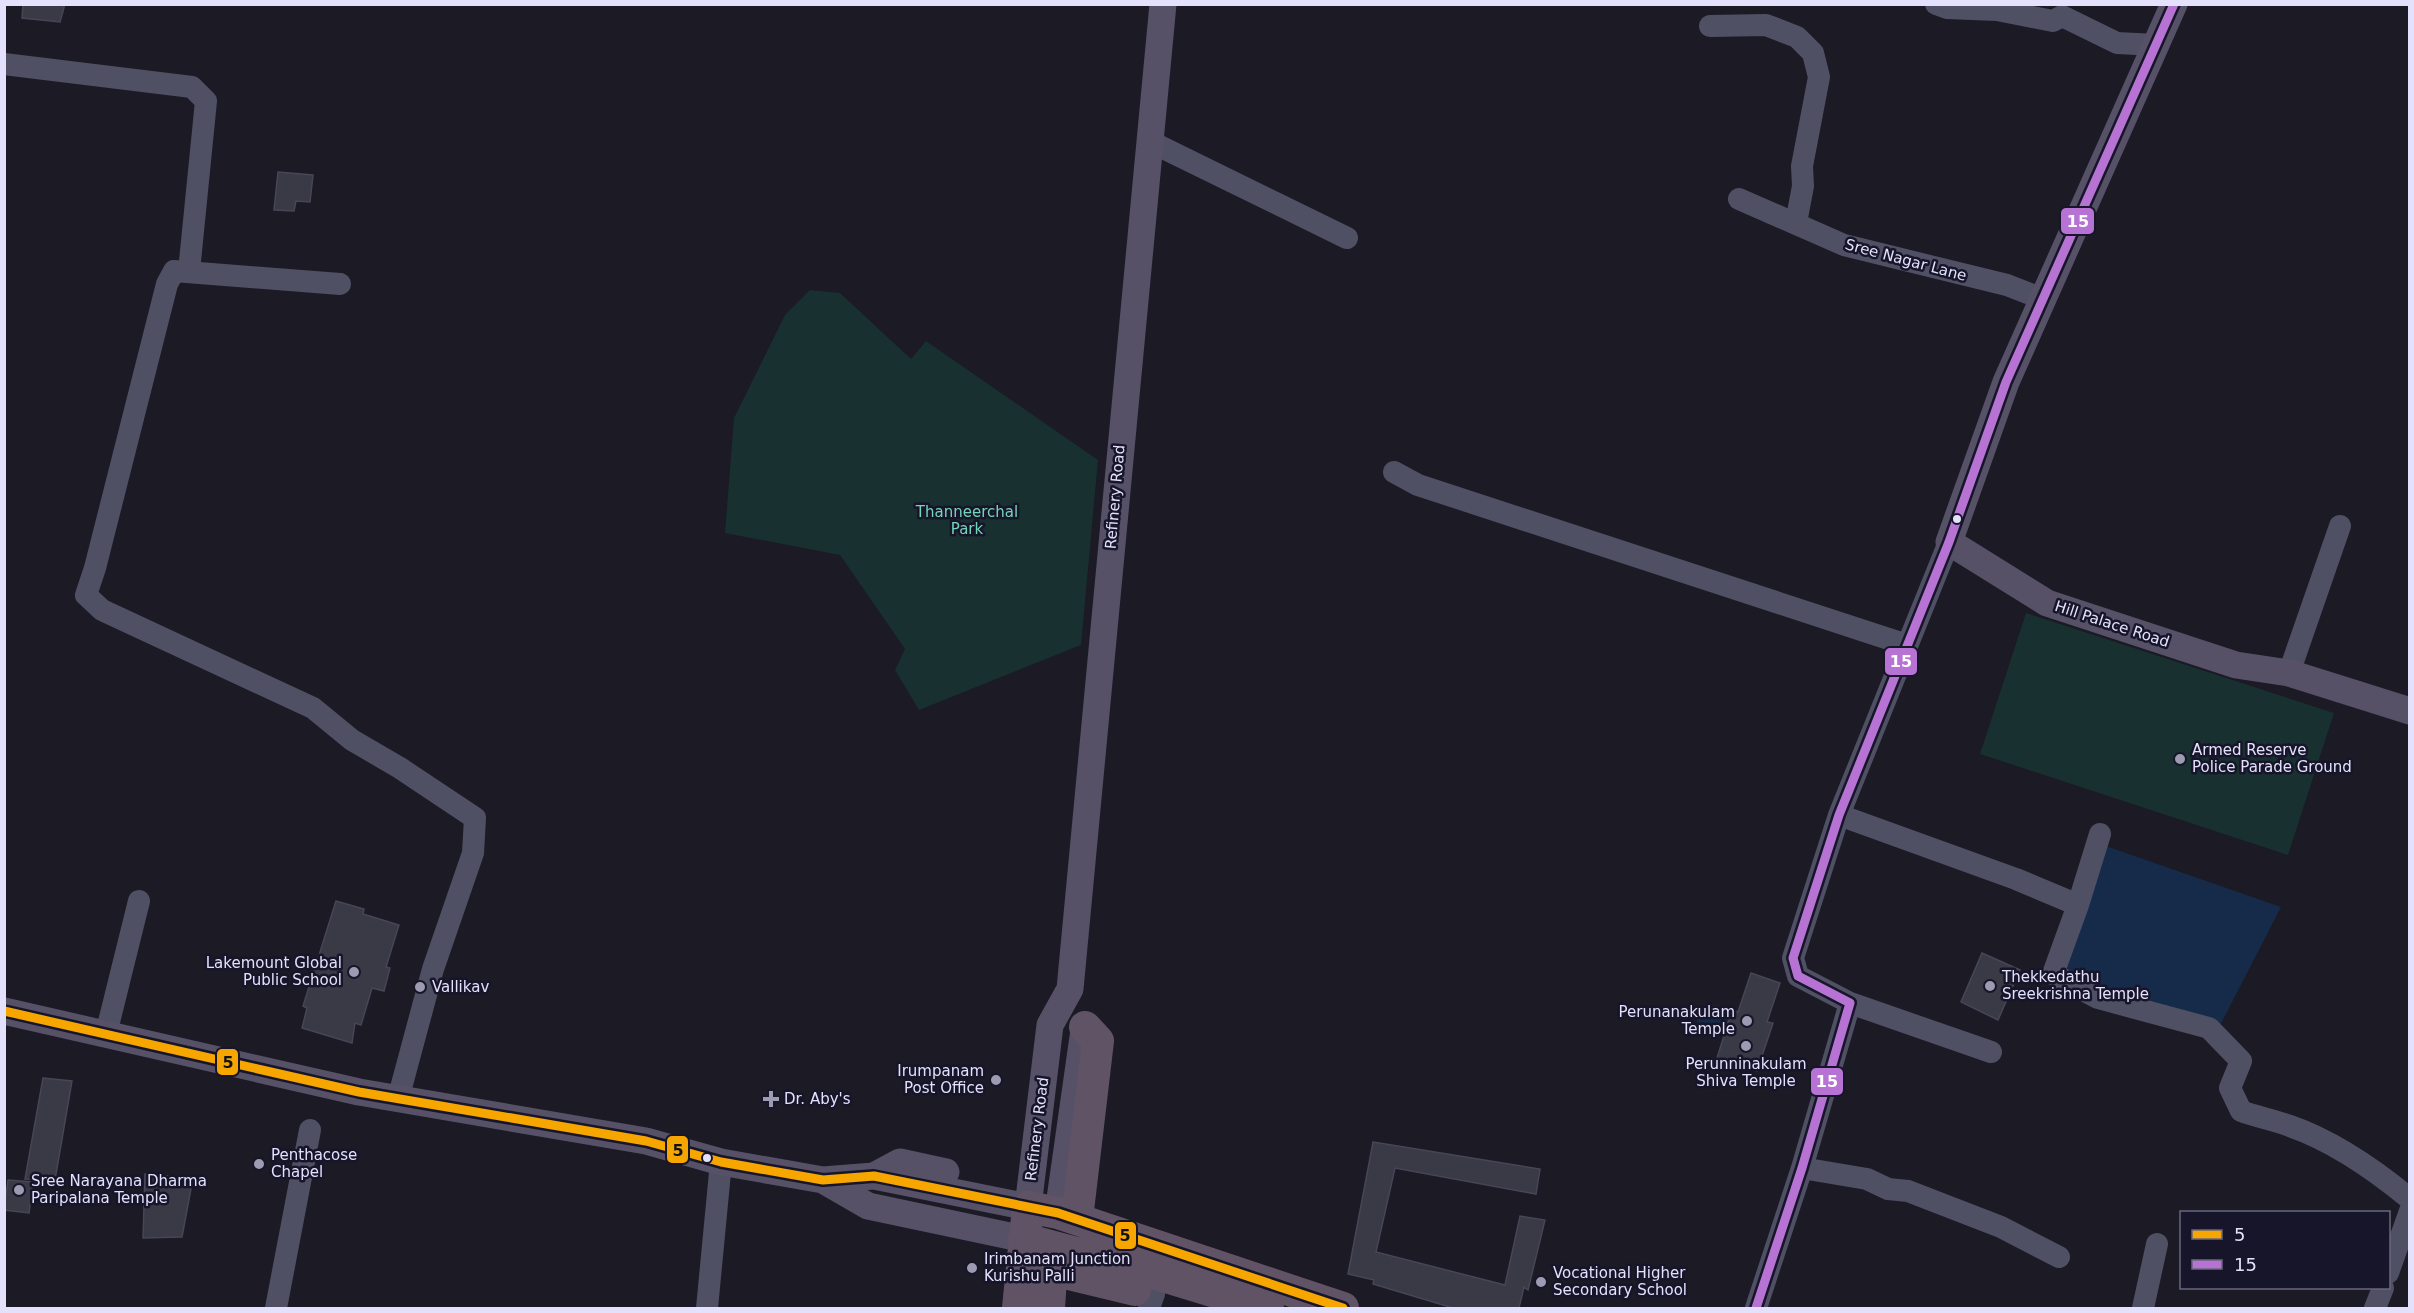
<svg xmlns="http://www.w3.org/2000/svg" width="2414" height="1313" viewBox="0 0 2414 1313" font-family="'DejaVu Sans',sans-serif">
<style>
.green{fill:#18302f}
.water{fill:#162b49}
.building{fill:#3a3946;stroke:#484557;stroke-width:1.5}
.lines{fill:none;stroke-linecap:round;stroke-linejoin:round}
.minor{stroke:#505065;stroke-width:22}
.major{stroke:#575168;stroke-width:27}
.highway{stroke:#615366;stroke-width:32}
.bus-1-casing{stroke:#17152a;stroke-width:14}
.bus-2-casing{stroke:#17152a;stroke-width:14}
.bus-1{stroke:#f7a600;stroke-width:9}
.bus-2{stroke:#b673d3;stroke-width:9}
.bus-dot{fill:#e3e1fc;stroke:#17152a;stroke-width:2}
.poi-dot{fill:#9d9bb1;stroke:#17152a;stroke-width:2}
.labels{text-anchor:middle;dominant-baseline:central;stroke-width:5;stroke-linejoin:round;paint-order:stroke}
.street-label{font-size:15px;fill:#e3e1fc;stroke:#17152a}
.park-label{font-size:15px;fill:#74d5b9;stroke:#17152a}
.poi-label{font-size:15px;fill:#e3e1fc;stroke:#17152a;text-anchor:start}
.line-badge{stroke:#17152a;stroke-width:2}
.badge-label{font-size:16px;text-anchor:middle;font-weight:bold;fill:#fff}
.pale-badge-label{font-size:16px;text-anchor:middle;font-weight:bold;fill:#111}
</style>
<rect width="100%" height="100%" fill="#1b1a25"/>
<path class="green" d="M810,290l30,3 71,66 15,-18 172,119 -17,185 -162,65 -24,-40 10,-21 -65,-94 -115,-22 9,-115 51,-103z
M2026,613l308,100 -46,142 -308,-101z"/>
<path class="water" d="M2100,844l181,63 -69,134 -149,-66z
M1697 1021a16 16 0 1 1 32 0a16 16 0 1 1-32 0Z"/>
<path class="building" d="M23,4h42l-5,18 -38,-4z
M278,172l35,3 -3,27 -14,-1 -2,10 -20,-1z
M336,901l28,8 -1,5 36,11 -13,42 4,1 -6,23 -12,-3 -11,37 -6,-2 -3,20 -50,-15 5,-20 -4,-2z
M1982,953l38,17 -22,50 -37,-18z
M1751,973l29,10 -13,39 6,1 -16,48 -40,-13 15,-48 6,2z
M43,1078l29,3 -17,99 -30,-1z
M1373,1142l167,27 -4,25 -141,-26 -19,84 129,33 15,-69 25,4 -17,70 -4,-3 -5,21h-66l-80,-24 1,-4 -26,-6z
M145,1174l48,4 -11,59 -39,1z
M8,1180l25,2 -4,31 -25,-3z"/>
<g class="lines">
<path class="minor" d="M1936,4l11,4 50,2 56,11 9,-5 55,27 39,2
M1710,26l56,-1 31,12 16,16 6,24 -17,89 1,20 -7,37
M4,64l188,23 14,14 -17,170
M1149,141l198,97
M1739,199l105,46 163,40 36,14
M340,284l-166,-13 -7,13 -72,284 -9,27 16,15 211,98 39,32 48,28 75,50 -2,35 -40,116 -35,130
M1394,472l24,13 489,160
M2289,673l51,-147
M1839,815l177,64 62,26 -25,69 45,24 111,30 32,33 -11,27 11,23c16,6 33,9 49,15 43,15 85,44 120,73
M2078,905l22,-71
M1850,1003l141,49
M106,1034l33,-133
M1802,1168l65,11 21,10 20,2 93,36 58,30
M2388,1273l22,-62
M276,1308l34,-178
M707,1308l14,-146
M1149,1308l5,-14
M1756,1308l46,-140 48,-165 -52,-27 -5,-18 46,-143 110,-273
M2143,1308l14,-64
M2375,1308l8,-20"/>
<path class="major" d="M2174,4l-168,378 -57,160 98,61 189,62 53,8 121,38
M4,1011l355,81 287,49 75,21 102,18 51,-4 154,31 22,-182 20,-36 93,-985
M874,1176l26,-14 46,10
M823,1180l45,26 156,33
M1058,1213l26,-183"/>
<path class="highway" d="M1077,1219l21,-178 -13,-14
M1024,1239l142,38 102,31
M1052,1270l83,20
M1018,1308l10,-101 30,6 285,95
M1049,1308l4,-59"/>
<defs>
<path id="bus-1" d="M4,1011l355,81 287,49 75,21 102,18 51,-4 184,37 285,95"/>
<path id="bus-2" d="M1756,1308l46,-140 48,-165 -52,-27 -5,-18 46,-143 110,-273 57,-160 168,-378"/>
</defs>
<use href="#bus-1" class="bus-1-casing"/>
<use href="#bus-2" class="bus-2-casing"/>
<use href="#bus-1" class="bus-1"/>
<use href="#bus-2" class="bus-2"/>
</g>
<g class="bus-dot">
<circle cx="1957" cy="519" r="5"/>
<circle cx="707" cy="1158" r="5"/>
</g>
<g class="poi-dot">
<circle cx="2180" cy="759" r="6"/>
<circle cx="354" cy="972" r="6"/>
<circle cx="1990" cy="986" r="6"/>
<circle cx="420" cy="987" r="6"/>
<circle cx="1747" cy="1021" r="6"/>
<circle cx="1746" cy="1046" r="6"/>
<circle cx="996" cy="1080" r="6"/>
<path d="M768 1090h6v6h6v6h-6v6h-6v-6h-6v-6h6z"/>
<circle cx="259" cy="1164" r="6"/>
<circle cx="19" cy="1190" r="6"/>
<circle cx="972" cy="1268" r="6"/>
<circle cx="1541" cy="1282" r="6"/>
</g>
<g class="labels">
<g class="street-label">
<text transform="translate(1906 260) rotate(15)">Sree Nagar Lane</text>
<text transform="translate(1115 497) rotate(-85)">Refinery Road</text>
<text transform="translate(2112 624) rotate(18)">Hill Palace Road</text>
<text transform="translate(1037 1129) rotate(-83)">Refinery Road</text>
</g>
<g class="park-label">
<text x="967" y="512">Thanneerchal<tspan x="967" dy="17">Park</tspan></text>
</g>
<g class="poi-label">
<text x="2192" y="750">Armed Reserve<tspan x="2192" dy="17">Police Parade Ground</tspan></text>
<text x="342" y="963" text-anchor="end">Lakemount Global<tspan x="342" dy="17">Public School</tspan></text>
<text x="2002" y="977">Thekkedathu<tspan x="2002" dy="17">Sreekrishna Temple</tspan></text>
<text x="432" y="987">Vallikav</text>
<text x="1735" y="1012" text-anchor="end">Perunanakulam<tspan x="1735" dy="17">Temple</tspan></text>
<text x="1746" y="1064" text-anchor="middle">Perunninakulam<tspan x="1746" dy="17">Shiva Temple</tspan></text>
<text x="984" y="1071" text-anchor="end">Irumpanam<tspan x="984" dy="17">Post Office</tspan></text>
<text x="784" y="1099">Dr. Aby's</text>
<text x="271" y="1155">Penthacose<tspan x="271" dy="17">Chapel</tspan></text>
<text x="31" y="1181">Sree Narayana Dharma<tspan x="31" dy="17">Paripalana Temple</tspan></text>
<text x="984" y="1259">Irimbanam Junction<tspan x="984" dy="17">Kurishu Palli</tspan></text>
<text x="1553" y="1273">Vocational Higher<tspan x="1553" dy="17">Secondary School</tspan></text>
</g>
</g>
<g class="line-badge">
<rect x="2060" y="207" width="35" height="28" rx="6" fill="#b673d3"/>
<rect x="1884" y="647" width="34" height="29" rx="6" fill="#b673d3"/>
<rect x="216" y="1048" width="23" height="28" rx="6" fill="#f7a600"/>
<rect x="1810" y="1067" width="34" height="29" rx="6" fill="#b673d3"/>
<rect x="666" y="1135" width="23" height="29" rx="6" fill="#f7a600"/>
<rect x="1114" y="1221" width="23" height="29" rx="6" fill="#f7a600"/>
</g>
<g class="badge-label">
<text x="2078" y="227">15</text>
<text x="1901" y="667">15</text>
<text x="1827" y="1087">15</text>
</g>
<g class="pale-badge-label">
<text x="228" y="1068">5</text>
<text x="678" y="1156">5</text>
<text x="1125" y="1241">5</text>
</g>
<rect width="2414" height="1313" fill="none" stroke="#e3e1fc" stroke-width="12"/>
<rect x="2180" y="1211" width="210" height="78" fill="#17152a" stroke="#69677e" stroke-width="1.5"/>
<rect x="2192" y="1230" width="30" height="9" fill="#f7a600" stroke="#69677e" stroke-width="1.5"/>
<text x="2234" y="1241" font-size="18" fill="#e3e1fc">5</text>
<rect x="2192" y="1260" width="30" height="9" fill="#b673d3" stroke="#69677e" stroke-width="1.5"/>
<text x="2234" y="1271" font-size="18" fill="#e3e1fc">15</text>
</svg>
